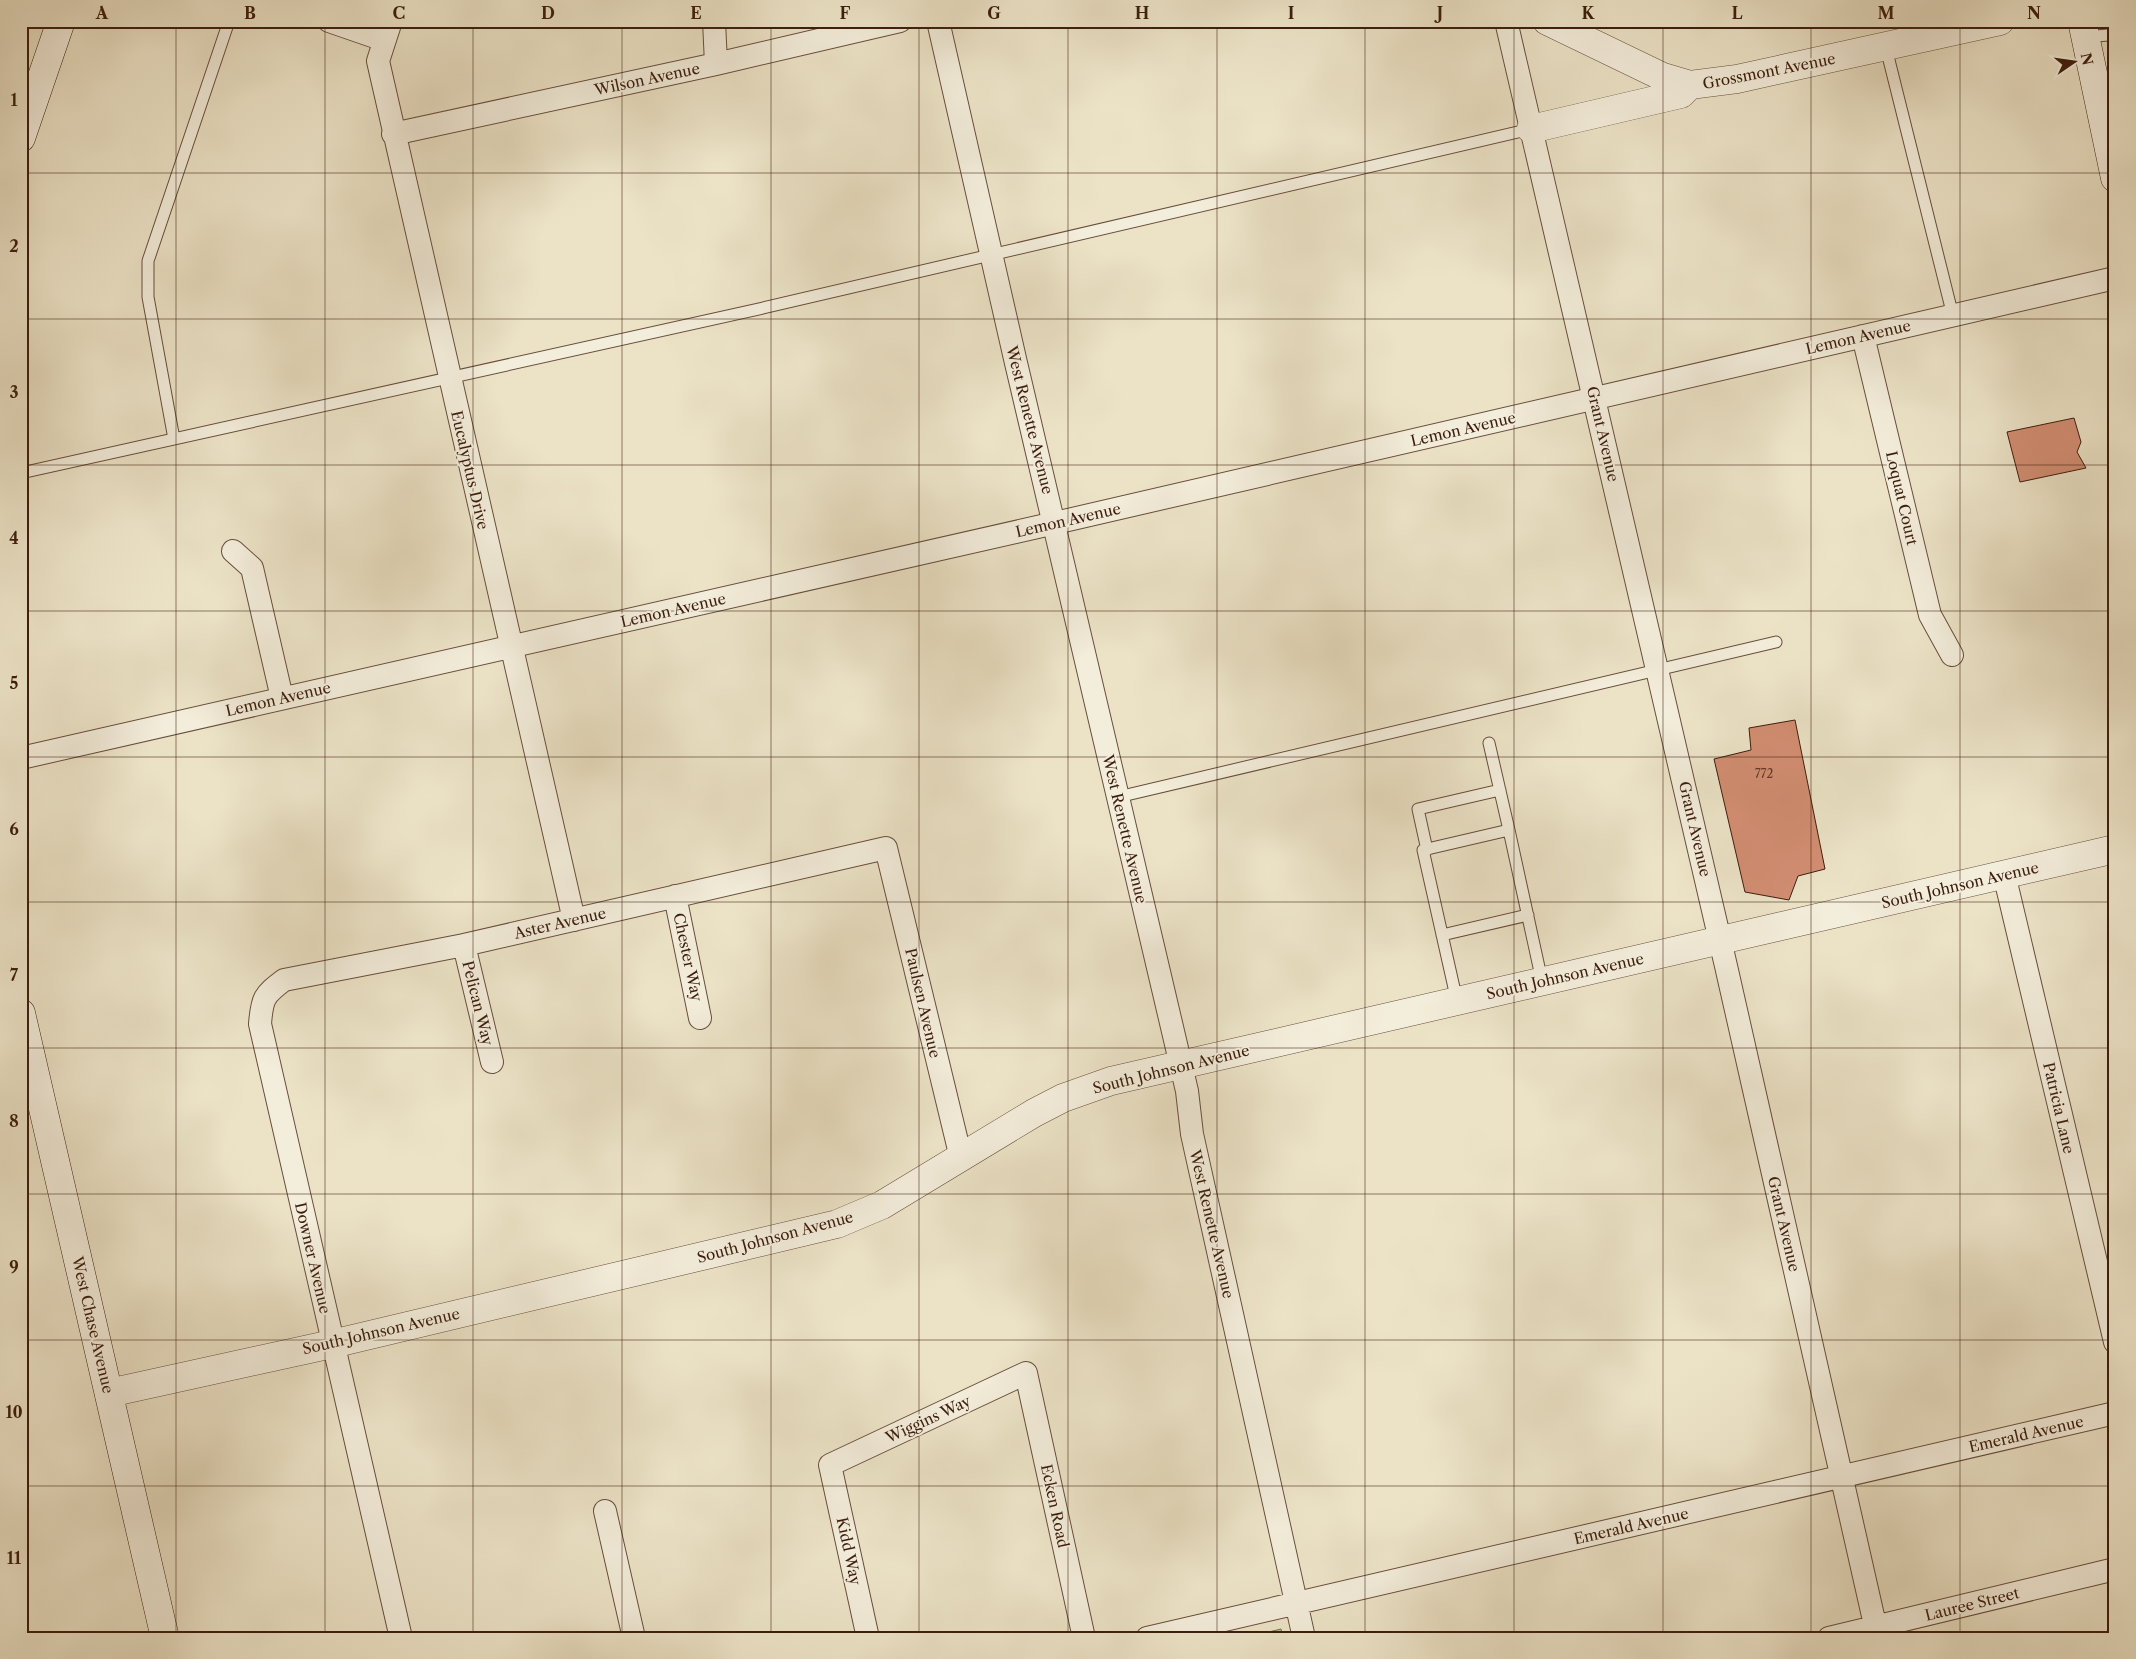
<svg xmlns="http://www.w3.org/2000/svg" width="2136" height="1659" viewBox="0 0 2136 1659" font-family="'Libre Caslon Text',serif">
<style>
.green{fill:#b3c599;stroke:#787153}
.building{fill:#d38e73;stroke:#3c1d0d}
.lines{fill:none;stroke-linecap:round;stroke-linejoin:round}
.service-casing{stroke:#684e3c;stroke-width:13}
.minor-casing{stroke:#684e3c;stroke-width:24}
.tertiary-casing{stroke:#684e3c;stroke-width:29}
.secondary-casing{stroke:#3c1d0d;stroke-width:29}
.service{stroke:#f3eddb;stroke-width:11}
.minor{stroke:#f3eddb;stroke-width:22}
.tertiary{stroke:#f3eddb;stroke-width:28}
.secondary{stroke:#f3eddb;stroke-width:28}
.grid{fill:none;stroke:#3c1d0d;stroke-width:1;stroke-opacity:0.55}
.labels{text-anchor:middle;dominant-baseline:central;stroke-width:4;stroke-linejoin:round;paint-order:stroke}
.number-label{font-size:12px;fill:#623926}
.street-label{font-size:15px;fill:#3c1d0d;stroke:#f3eddb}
.neatline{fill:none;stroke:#3c1d0d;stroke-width:2}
.grid-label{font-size:16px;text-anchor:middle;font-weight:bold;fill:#3c1d0d}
</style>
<rect width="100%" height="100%" fill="#ece3c7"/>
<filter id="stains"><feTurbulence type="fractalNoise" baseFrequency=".004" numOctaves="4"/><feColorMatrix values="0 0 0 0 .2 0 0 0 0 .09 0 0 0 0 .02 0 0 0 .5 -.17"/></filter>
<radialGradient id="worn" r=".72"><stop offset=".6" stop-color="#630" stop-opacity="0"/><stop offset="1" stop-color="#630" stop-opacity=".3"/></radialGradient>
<path class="green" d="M1281,1629l2,9h-39z"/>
<path class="building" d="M2074,418l7,24 -4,10 9,16 -66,14 -13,-50z
M1795,720l30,149 -27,7 -9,24 -44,-8 -31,-133 37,-9 -2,-22z"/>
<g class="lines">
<defs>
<path id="service" d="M2086,37l22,-2 7,4
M1886,48l67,268
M174,439l-26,-142v-36l81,-240
M21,473l742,-165 768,-179
M1489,743l20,87
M1118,797l658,-155
M1427,850l-9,-41 82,-19
M1442,935l86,-20
M1457,1001l-34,-151 86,-20 33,151"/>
<path id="minor" d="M329,21l55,19
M391,21l-13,40 196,859
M714,21l2,43
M938,21l78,342 171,728 5,43 112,504
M1506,21l220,945 152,672
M393,134l323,-70 184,-43
M1863,336l67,279 22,40
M233,551l19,17 30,130
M21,758l1034,-235 1060,-245
M2004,874l111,468
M675,896l25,122
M464,945l28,117
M605,1511l29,127
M401,1638l-141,-614c2,-26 4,-29 24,-44l180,-35 422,-97 75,310
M868,1638l-38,-173 196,-92 58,265
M1147,1638l968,-225
M1829,1638l286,-69"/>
<path id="tertiary" d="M1547,21l116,56 27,8 47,-6 263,-58
M1531,129l150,-35 9,-9
M109,1393l223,-49 505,-120 45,-19 152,-92 29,-15 48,-17 1004,-232"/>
<path id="secondary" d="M2082,21l33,157
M21,138l40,-117
M21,1013l144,625"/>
</defs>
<use href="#service" class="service-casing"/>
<use href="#minor" class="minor-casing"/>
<use href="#tertiary" class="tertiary-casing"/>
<use href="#secondary" class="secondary-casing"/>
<use href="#service" class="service"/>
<use href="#minor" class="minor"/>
<use href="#tertiary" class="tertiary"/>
<use href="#secondary" class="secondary"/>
</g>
<path class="grid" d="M176,21v1617M325,21v1617M473,21v1617M622,21v1617M771,21v1617M919,21v1617M1068,21v1617M1217,21v1617M1365,21v1617M1514,21v1617M1663,21v1617M1811,21v1617M1960,21v1617M21,173h2094M21,319h2094M21,465h2094M21,611h2094M21,757h2094M21,902h2094M21,1048h2094M21,1194h2094M21,1340h2094M21,1486h2094"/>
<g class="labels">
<g class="number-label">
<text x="1764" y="773">772</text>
</g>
<g class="street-label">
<text transform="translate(1769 71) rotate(-11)">Grossmont Avenue</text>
<text transform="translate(647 79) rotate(-12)">Wilson Avenue</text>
<text transform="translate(1858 337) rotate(-13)">Lemon Avenue</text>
<text transform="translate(1030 420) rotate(76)">West Renette Avenue</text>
<text transform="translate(1463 429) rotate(-13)">Lemon Avenue</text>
<text transform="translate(1603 434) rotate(77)">Grant Avenue</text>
<text transform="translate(470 470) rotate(77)">Eucalyptus Drive</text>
<text transform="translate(1902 498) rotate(77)">Loquat Court</text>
<text transform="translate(1068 520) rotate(-13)">Lemon Avenue</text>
<text transform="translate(673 610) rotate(-13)">Lemon Avenue</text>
<text transform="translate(278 699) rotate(-13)">Lemon Avenue</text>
<text transform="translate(1125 829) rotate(77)">West Renette Avenue</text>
<text transform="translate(1695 829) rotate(77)">Grant Avenue</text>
<text transform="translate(1960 885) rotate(-13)">South Johnson Avenue</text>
<text transform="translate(560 923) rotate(-13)">Aster Avenue</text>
<text transform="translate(688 957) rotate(78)">Chester Way</text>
<text transform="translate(1565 976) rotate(-13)">South Johnson Avenue</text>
<text transform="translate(478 1003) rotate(76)">Pelican Way</text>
<text transform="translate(923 1003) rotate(77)">Paulsen Avenue</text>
<text transform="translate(1171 1069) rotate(-14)">South Johnson Avenue</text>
<text transform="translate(2059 1108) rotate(77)">Patricia Lane</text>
<text transform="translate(1212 1224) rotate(77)">West Renette Avenue</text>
<text transform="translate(1784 1224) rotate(77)">Grant Avenue</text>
<text transform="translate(775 1237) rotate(-15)">South Johnson Avenue</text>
<text transform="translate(313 1258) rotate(77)">Downer Avenue</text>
<text transform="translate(93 1325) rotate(77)">West Chase Avenue</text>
<text transform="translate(381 1331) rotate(-13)">South Johnson Avenue</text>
<text transform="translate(928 1419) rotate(-25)">Wiggins Way</text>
<text transform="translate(2026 1434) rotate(-13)">Emerald Avenue</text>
<text transform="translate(1055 1506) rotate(78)">Ecken Road</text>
<text transform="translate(1631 1526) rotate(-13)">Emerald Avenue</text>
<text transform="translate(849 1551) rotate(78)">Kidd Way</text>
<text transform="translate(1972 1604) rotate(-14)">Lauree Street</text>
</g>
</g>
<rect width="2136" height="1659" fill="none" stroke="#ece3c7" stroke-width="55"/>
<g transform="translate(2074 62) rotate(77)" stroke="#f3eddb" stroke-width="4" paint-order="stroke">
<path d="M0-4L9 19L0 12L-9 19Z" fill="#3c1d0d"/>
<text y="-8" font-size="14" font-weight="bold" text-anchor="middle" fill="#3c1d0d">N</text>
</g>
<rect x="28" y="28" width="2080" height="1604" class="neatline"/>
<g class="grid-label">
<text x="102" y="19">A</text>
<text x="250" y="19">B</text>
<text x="399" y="19">C</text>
<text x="548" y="19">D</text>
<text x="696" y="19">E</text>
<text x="845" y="19">F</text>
<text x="994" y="19">G</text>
<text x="1142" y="19">H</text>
<text x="1291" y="19">I</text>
<text x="1440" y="19">J</text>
<text x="1588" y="19">K</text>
<text x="1737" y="19">L</text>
<text x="1886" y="19">M</text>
<text x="2034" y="19">N</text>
<text x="14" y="106">1</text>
<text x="14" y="252">2</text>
<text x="14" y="398">3</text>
<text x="14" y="544">4</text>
<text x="14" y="689">5</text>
<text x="14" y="835">6</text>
<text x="14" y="981">7</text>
<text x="14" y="1127">8</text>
<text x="14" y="1273">9</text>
<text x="14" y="1418">10</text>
<text x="14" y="1564">11</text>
</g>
<rect width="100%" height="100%" filter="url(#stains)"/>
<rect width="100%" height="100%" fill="url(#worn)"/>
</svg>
